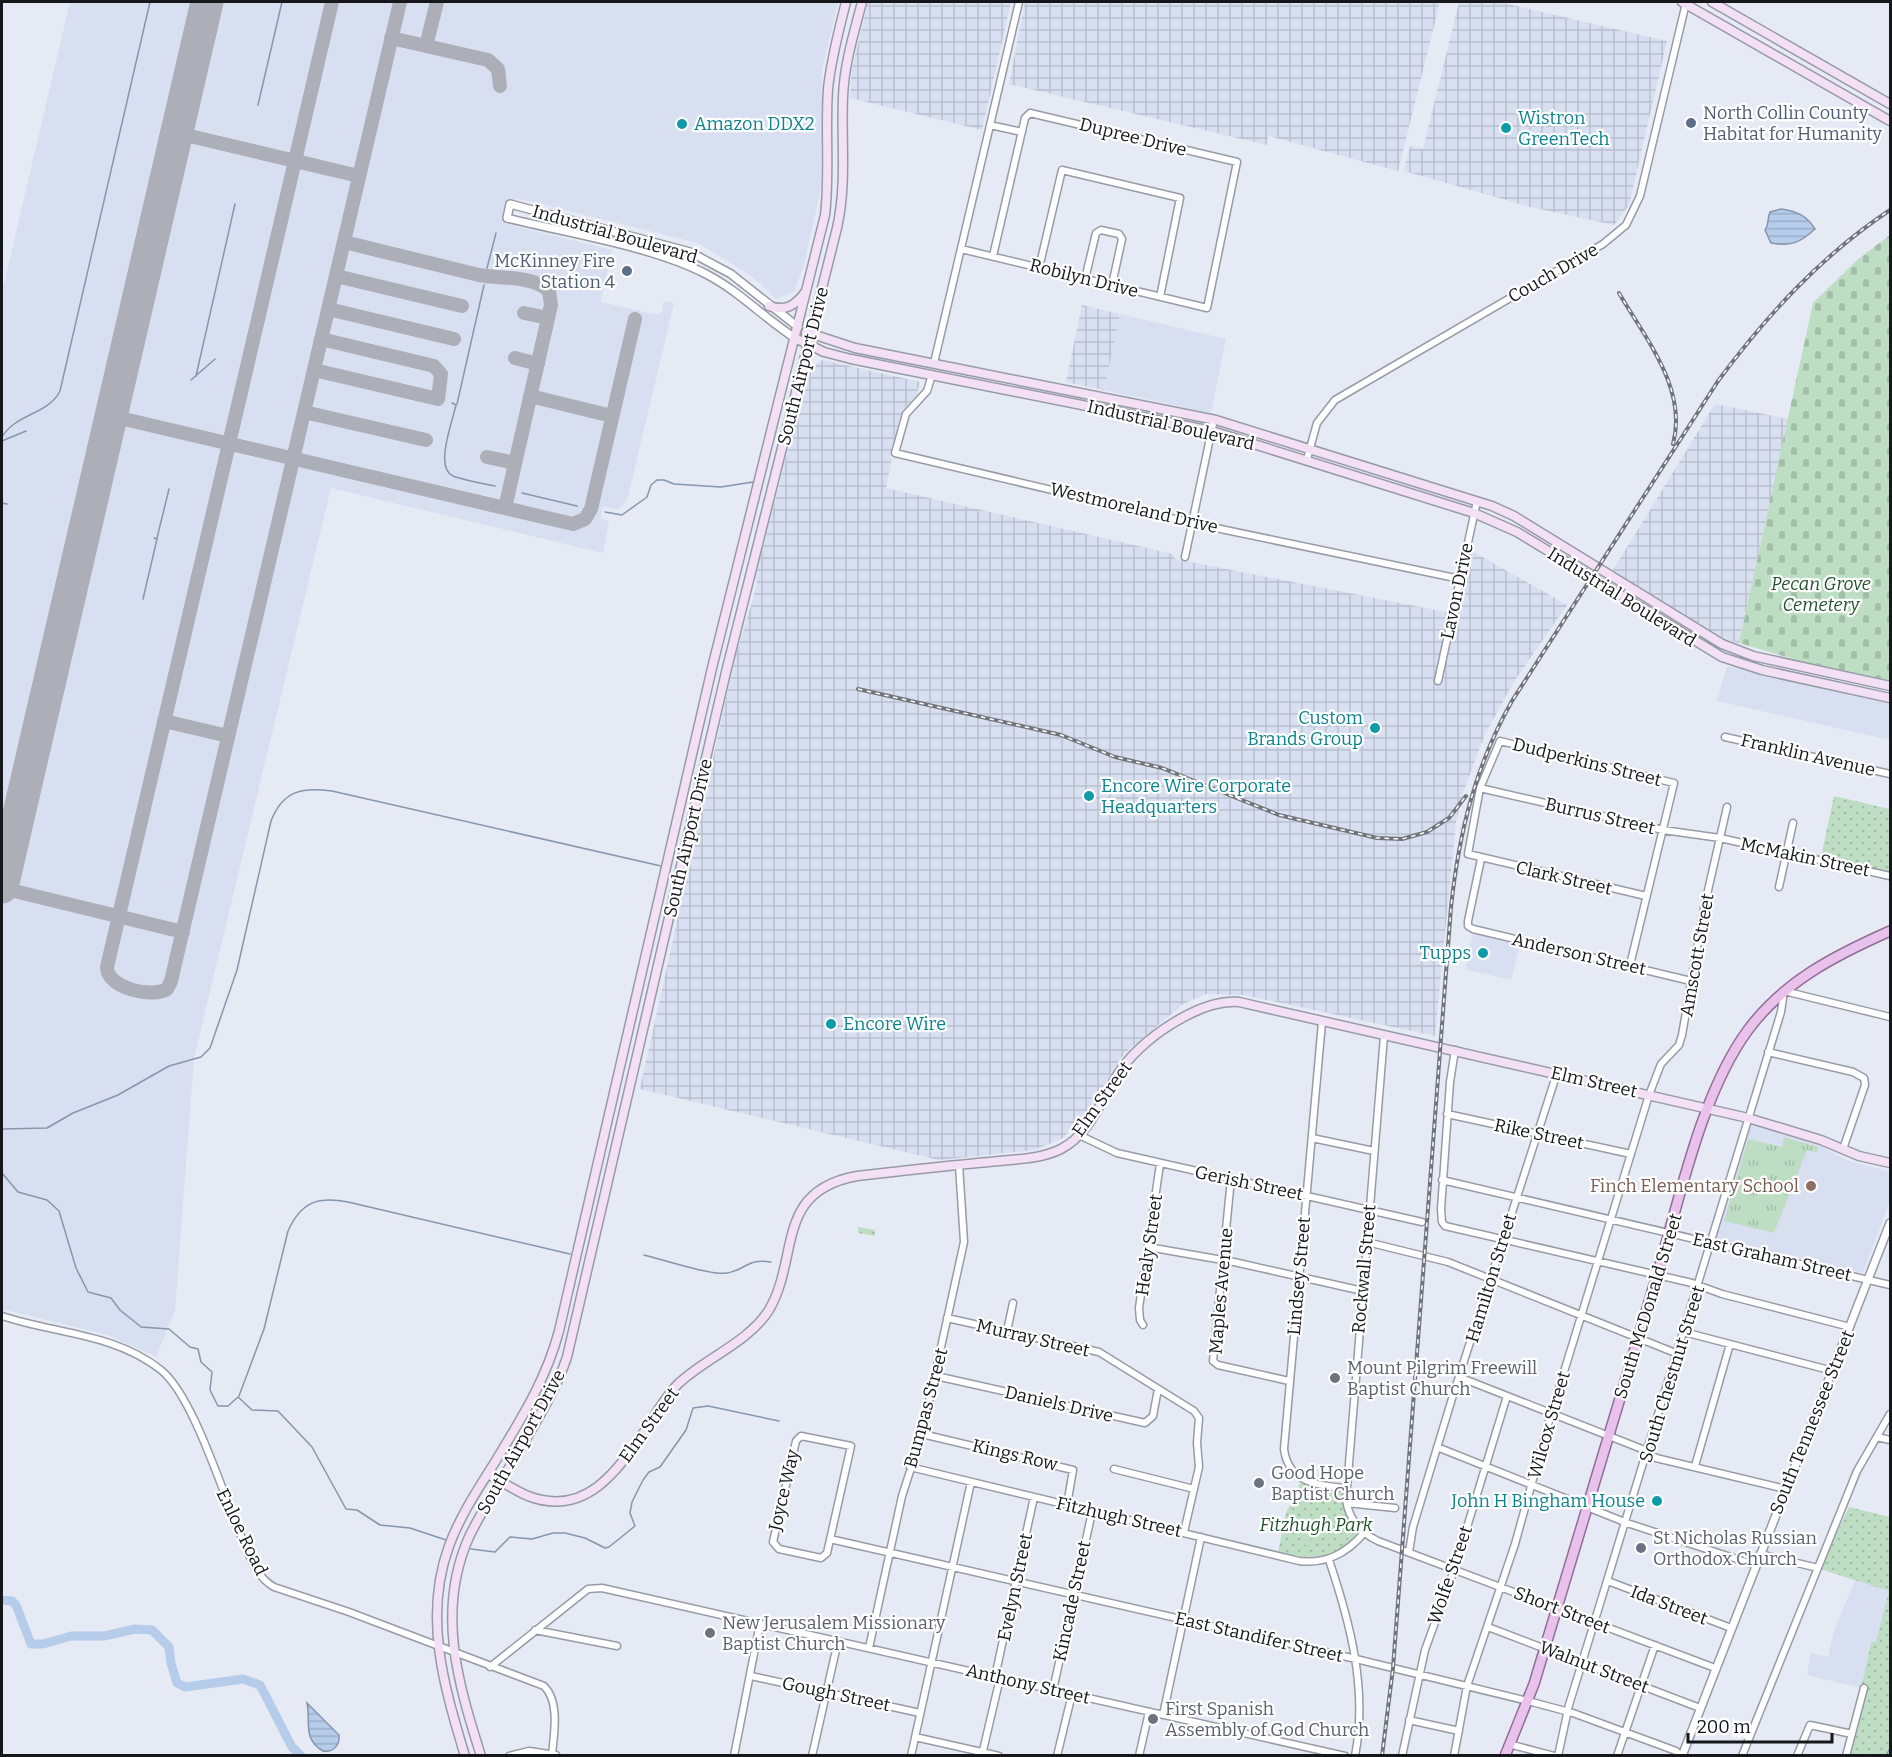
<svg xmlns="http://www.w3.org/2000/svg" width="1892" height="1757" viewBox="0 0 1892 1757" font-family="Bitter,serif">
<style>
.built{fill:#d8dff1}
.industrial{fill:url(#industrial-grid)}
.grass{fill:url(#grass-tufts)}
.cemetery{fill:url(#cemetery-stones)}
.park{fill:url(#park-dots)}
.garden{fill:#bedec4}
.water{fill:url(#water-rules);stroke:#8596ad;stroke-width:1.5}
.lines{fill:none;stroke-linecap:round;stroke-linejoin:round}
.stream{stroke:#8596ad;stroke-width:1.5}
.river{stroke:#b5cceb;stroke-width:9}
.taxiway{stroke:#acafb8;stroke-width:14}
.runway{stroke:#acafb8;stroke-width:33}
.minor-casing{stroke:#979ba5;stroke-width:9}
.tertiary-casing{stroke:#979ba5;stroke-width:10}
.secondary-casing{stroke:#979ba5;stroke-width:11}
.primary-casing{stroke:#946c9a;stroke-width:12}
.minor{stroke:#fff;stroke-width:6}
.tertiary{stroke:#fff;stroke-width:7}
.secondary{stroke:#f3e0f5;stroke-width:8}
.primary{stroke:#e8c2eb;stroke-width:9}
.rail-casing{stroke:#72747c;stroke-width:4}
.rail{stroke:#fff;stroke-width:1.5;stroke-dasharray:4.5;stroke-linecap:butt}
.service-dot{fill:#5c6f8a;stroke:#fff;stroke-width:2}
.culture-dot{fill:#0f9aa8;stroke:#fff;stroke-width:2}
.education-dot{fill:#8d6e63;stroke:#fff;stroke-width:2}
.worship-dot{fill:#6b7280;stroke:#fff;stroke-width:2}
.labels{text-anchor:middle;dominant-baseline:central;stroke-width:4.5;stroke-linejoin:round;paint-order:stroke}
.service-label{font-size:18px;fill:#4e5e75;stroke:#fff;text-anchor:start}
.culture-label{font-size:18px;fill:#0d838f;stroke:#fff;text-anchor:start}
.street-label{font-size:18px;fill:#15171b;stroke:#fff}
.park-label{font-size:18px;font-style:italic;fill:#20522e;stroke:#fff}
.education-label{font-size:18px;fill:#785e54;stroke:#fff;text-anchor:end}
.worship-label{font-size:18px;fill:#5b616d;stroke:#fff;text-anchor:start}
</style>
<defs>
<pattern id="industrial-grid" width="8" height="8" patternUnits="userSpaceOnUse" patternTransform="scale(1.5)"><rect width="8" height="8" fill="#d8dff1"/><path d="M0 4h8M4 0v8" fill="none" stroke="#b8bfce"/></pattern>
<pattern id="grass-tufts" width="24" height="20" patternUnits="userSpaceOnUse" patternTransform="scale(1.5)"><rect width="24" height="20" fill="#bedec4"/><path d="M3 7l-1-3M5 7V3M7 7l1-3M15 17l-1-3M17 17v-4M19 17l1-3" fill="none" stroke="#a2bea8"/></pattern>
<pattern id="cemetery-stones" width="16" height="16" patternUnits="userSpaceOnUse" patternTransform="scale(1.5)"><rect width="16" height="16" fill="#bedec4"/><path d="M2 7V4a2 2 0 0 1 4 0v3zM10 15v-3a2 2 0 0 1 4 0v3z" fill="#a2bea8"/></pattern>
<pattern id="park-dots" width="8" height="8" patternUnits="userSpaceOnUse" patternTransform="scale(1.5)"><rect width="8" height="8" fill="#bedec4"/><path d="M2 2h.1M6 6h.1" fill="none" stroke="#a2bea8" stroke-width="1.8" stroke-linecap="round"/></pattern>
<pattern id="water-rules" width="6" height="5" patternUnits="userSpaceOnUse" patternTransform="scale(1.5)"><rect width="6" height="5" fill="#b5cceb"/><path d="M0 2.5h6" fill="none" stroke="#9baec9"/></pattern>
</defs>
<rect width="100%" height="100%" fill="#e6eaf5"/>
<path class="built" d="M70,2h768l-16,68 -1,118 -17,77 -10,27 -18,7 -23,-22 -55,-34 -182,-45 -6,27 102,25 -11,52 56,13 5,-3 2,-11 10,2 -47,198 -9,8 -15,-2 -2,11 8,4 -6,31 -272,-65 -137,570 -19,252 -19,47 -48,-22 -106,-26v-1017z
M1120,314l106,25 -15,74 -107,-23z
M1727,666l163,36v38l-173,-39z
M1473,933l47,11 -9,36 -46,-11z
M1751,1125l66,19 29,16 44,12v29l-27,72 -147,-34z
M1855,1580l34,11 -13,52 -6,-1 -9,46 -54,-13 4,-22 17,4 6,-26z"/>
<path class="industrial" d="M868,2h143l-29,128 -132,-32 2,-29z
M1025,2h415l-42,169 -130,-35 -1,9 -258,-61z
M1459,2h40l168,39 -38,164 -15,20 -84,-18 -126,-36 6,-25 13,3z
M1082,305l38,9 -16,76 -38,-8z
M823,360l97,22 -4,15 -9,8 -7,12 -11,40 3,1 -6,30 287,66 2,5 281,55 14,-64 97,55 -52,75 -30,54 -22,59 -7,29 -21,214 -191,-41 -38,-1 -23,10 -60,51 -42,67 -20,17 -27,11 -95,10 -299,-71 95,-431 22,-73 -1,-10 43,-168 12,-41z
M1715,404l73,15 -49,224 -23,-5 -103,-68z"/>
<path class="grass" d="M1784,1137l34,10 -1,6 -10,-3 -33,83 -50,-12 24,-82 34,8z"/>
<path class="cemetery" d="M1890,235v446l-93,-21 -58,-17 74,-340 45,-44z"/>
<path class="park" d="M1834,796l56,13v63l-69,-15z
M858,1227l17,3v6l-17,-3z
M1300,1483l42,8 2,15 14,27c-22,27 -48,27 -80,19l8,-39z
M1849,1507l41,10v238h-41l16,-66 -4,-1 10,-46h5l13,-51 -69,-22z"/>
<path class="garden" d="M1303,1528l10,2 -3,16 -10,-2z"/>
<path class="water" d="M1781,209c16,2 26,7 34,20 -14,13 -24,18 -44,14l-6,-13c4,-5 2,-11 5,-18z
M307,1703l32,32c1,9 -5,18 -16,16 -21,-12 -12,-30 -16,-48z"/>
<g class="lines">
<path class="stream" d="M258,105l24,-103
M487,268l9,-35
M196,376l39,-172
M191,380l24,-21
M452,403l4,2c-3,15 -22,63 -3,71 13,5 29,7 42,10
M457,404l27,-119
M2,437c13,-23 47,-23 58,-46l90,-389
M2,441l24,-10
M522,493l55,13
M2,503l5,1
M605,512l17,3 25,-18 4,-12 6,-5h7l10,4 47,3 32,-5
M157,538l12,-49
M143,599l14,-60 -3,-1
M2,1129l45,-1 26,-15 45,-18 51,-29 32,-9 9,-9 27,-78 34,-149c12,-31 32,-34 61,-30l329,75
M2,1173l16,19 29,8 12,11 17,57 12,24 23,6 9,12 21,17 28,2 21,18 8,2 3,13 11,10 -2,18 8,16h10l10,-9 14,13 26,1 34,36 34,62 11,1 23,15 30,3 36,12
M644,1255c17,4 68,21 83,18 19,-3 20,-15 44,-11
M239,1396l25,-67 24,-98c13,-29 30,-35 60,-29l222,52
M471,1549l24,3 15,-15 22,2 21,-6h12l20,5 20,10 4,-1 26,-21 -5,-13 2,-11 11,-22 6,-8 11,-5 26,-37 7,-22 15,-2 71,15
M1886,1756l4,-8"/>
<path class="river" d="M2,1600l10,1 4,4 15,39h12l28,-8h33l31,-7 17,1 17,17 2,16 6,20 8,4 58,-8 17,6 32,62 9,9"/>
<path class="taxiway" d="M332,2l-225,965c0,22 46,31 60,22l4,-8 229,-979
M391,38l97,22 10,9 2,17
M426,46l11,-44
M177,133l182,43
M344,242l135,33c21,4 54,0 70,16l2,14 -46,203
M336,276l126,30
M328,309l126,30
M524,313l24,5
M515,358l23,6
M314,370l124,29 3,-25 -7,-8 -113,-27
M530,396l82,20
M304,412l122,28
M111,416l462,108 12,-5 6,-10 44,-190
M487,457l28,6
M164,721l64,15
M2,888l181,44"/>
<path class="runway" d="M2,887l205,-885"/>
<defs>
<path id="minor" d="M990,125l32,7
M961,249l246,59 30,-146 -207,-49 -5,5 -32,138
M1039,268l23,-98 118,28 -20,99
M1085,279l11,-46 5,-3 18,4 3,5 -10,46
M934,363l85,-361
M932,375l-5,16 -21,23 -11,39 297,70 268,56
M1307,459l10,-36 18,-23 268,-156 23,-19 14,-29 46,-193
M1185,557l29,-138
M1438,681l39,-180
M1725,737l165,37
M1480,788l183,42 57,8 170,38
M1481,859l-13,62v5l5,3 218,52
M1779,887l14,-64
M1630,965l44,-182 -174,-42 -20,47 -12,66 178,42
M1322,1022l-38,427c4,34 35,37 63,39
M1384,1036l-38,464c3,19 15,33 32,41l337,127
M1455,1050l-5,32 -9,127 1,13 3,4 247,57 30,11 128,33
M1768,1052l85,20 11,6 1,7 -22,64
M1447,1114l184,40
M1079,1135l38,18 305,69
M1312,1138l62,13
M1231,1179l-18,182 5,4 71,16
M1442,1180l448,105
M1367,1242l81,20 230,92
M1148,1247l86,15 129,29
M2,1316c54,18 112,17 159,54 33,27 62,125 81,168 8,18 14,39 32,49l75,25 195,74c16,16 10,47 8,69
M947,1318l152,34 95,59 5,7 -2,25 2,24 -15,65
M1143,1325l-3,-5 -1,-12 21,-144
M1007,1331l6,-28
M1684,1332l149,39
M936,1376l209,47 8,-7 5,-27
M1459,1377l183,72 14,9 130,31
M922,1434l151,36 -6,35
M801,1436l50,10 -24,107 -6,5 -42,-9 -6,-7 23,-101z
M1877,1437l13,3
M1437,1447l190,76 128,42
M1695,1466l35,-122
M910,1467l389,94c27,3 47,-7 65,-28
M1114,1469l80,20
M1347,1503l48,5
M830,1539l526,120 172,42 45,12 103,38 5,5
M1409,1552l4,-25 41,-135 103,-319
M1760,1554l58,14
M1329,1560c21,62 39,130 26,196
M1608,1581l123,47
M1488,1627l212,81
M535,1630l82,16
M869,1648l33,-152 20,-62 42,-192 -5,-77
M490,1667l98,-78 14,-1 743,168
M751,1676l169,37
M995,1677l39,-180
M1053,1690l39,-178
M1163,1715l38,-178
M1409,1720l50,11
M915,1737l84,19
M1509,1744l45,12
M982,1755l18,-77
M509,1756l20,-5 27,4
M734,1756l26,-133
M812,1756l26,-115
M911,1756l60,-274
M1057,1756l15,-62
M1139,1756l10,-44
M1402,1756l23,-106 29,-80 53,-174
M1454,1756l13,-70 48,-142 36,-130 98,-319 12,-31 18,-19 3,-10 22,-127 23,-101
M1558,1756l11,-51 212,-693 3,-21 106,26
M1617,1756l38,-111
M1742,1756l115,-285 33,-57
M1797,1756l13,-31 42,9
M1846,1756l18,-68"/>
<path id="tertiary" d="M795,338c-31,-20 -56,-47 -89,-64 -54,-28 -139,-41 -199,-56l3,-14 180,48 41,22 67,53
M1682,1756l208,-533"/>
<path id="secondary" d="M1682,2l208,119
M1712,2l178,102
M769,306c17,6 27,-1 37,-15
M806,332l49,16 361,72 276,86 22,10 208,128 31,12 137,30
M795,338l29,14 27,7 361,72 262,82 43,19 205,125 40,13 128,28
M488,1474c13,7 26,16 40,22 58,22 90,-26 118,-67 10,-15 19,-32 32,-45 27,-26 70,-41 91,-74 31,-53 5,-119 88,-134 44,-5 88,-10 132,-14 24,-3 50,-2 72,-13 29,-15 40,-49 57,-75 21,-34 81,-75 121,-72l509,116 73,22 38,16 31,7
M465,1756c-21,-70 -42,-139 -16,-210 11,-30 29,-57 46,-84 26,-43 51,-82 64,-131l153,-663 113,-453c5,-42 0,-84 3,-126 3,-30 11,-59 18,-87
M481,1756c-23,-73 -45,-145 -12,-219 13,-27 30,-53 46,-79 19,-33 40,-65 52,-101l159,-685 111,-444c10,-45 4,-86 6,-131 1,-32 11,-64 19,-95"/>
<path id="primary" d="M1505,1756l29,-72c42,-138 83,-275 124,-412 22,-75 44,-180 90,-242 36,-49 88,-75 142,-99"/>
</defs>
<use href="#minor" class="minor-casing"/>
<use href="#tertiary" class="tertiary-casing"/>
<use href="#secondary" class="secondary-casing"/>
<use href="#primary" class="primary-casing"/>
<use href="#minor" class="minor"/>
<use href="#tertiary" class="tertiary"/>
<use href="#secondary" class="secondary"/>
<use href="#primary" class="primary"/>
<defs>
<path id="rail" d="M1619,293c26,45 69,96 54,151
M858,689l203,46 54,22 47,11 117,47 98,23 25,1 25,-7 22,-14 17,-22
M1382,1756l11,-88 58,-761c8,-74 24,-141 61,-206l206,-320c49,-66 103,-125 172,-171"/>
</defs>
<use href="#rail" class="rail-casing"/>
<use href="#rail" class="rail"/>
</g>
<g class="service-dot">
<circle cx="1691" cy="123" r="6"/>
<circle cx="627" cy="271" r="6"/>
</g>
<g class="culture-dot">
<circle cx="682" cy="124" r="6"/>
<circle cx="1506" cy="128" r="6"/>
<circle cx="1375" cy="728" r="6"/>
<circle cx="1089" cy="796" r="6"/>
<circle cx="1483" cy="953" r="6"/>
<circle cx="831" cy="1024" r="6"/>
<circle cx="1657" cy="1501" r="6"/>
</g>
<circle class="education-dot" cx="1811" cy="1186" r="6"/>
<g class="worship-dot">
<circle cx="1335" cy="1378" r="6"/>
<circle cx="1259" cy="1483" r="6"/>
<circle cx="1641" cy="1548" r="6"/>
<circle cx="710" cy="1633" r="6"/>
<circle cx="1153" cy="1719" r="6"/>
</g>
<g class="labels">
<g class="service-label">
<text x="1703" y="113">North Collin County<tspan x="1703" dy="21">Habitat for Humanity</tspan></text>
<text x="615" y="261" text-anchor="end">McKinney Fire<tspan x="615" dy="21">Station 4</tspan></text>
</g>
<g class="culture-label">
<text x="1518" y="118">Wistron<tspan x="1518" dy="21">GreenTech</tspan></text>
<text x="694" y="124">Amazon DDX2</text>
<text x="1363" y="718" text-anchor="end">Custom<tspan x="1363" dy="21">Brands Group</tspan></text>
<text x="1101" y="786">Encore Wire Corporate<tspan x="1101" dy="21">Headquarters</tspan></text>
<text x="1471" y="953" text-anchor="end">Tupps</text>
<text x="843" y="1024">Encore Wire</text>
<text x="1645" y="1501" text-anchor="end">John H Bingham House</text>
</g>
<g class="street-label">
<text transform="translate(1133 137) rotate(14)">Dupree Drive</text>
<text transform="translate(615 234) rotate(16)">Industrial Boulevard</text>
<text transform="translate(1553 273) rotate(-30)">Couch Drive</text>
<text transform="translate(1084 278) rotate(14)">Robilyn Drive</text>
<text transform="translate(803 366) rotate(-76)">South Airport Drive</text>
<text transform="translate(1171 425) rotate(13)">Industrial Boulevard</text>
<text transform="translate(1134 508) rotate(13)">Westmoreland Drive</text>
<text transform="translate(1457 591) rotate(-78)">Lavon Drive</text>
<text transform="translate(1622 597) rotate(32)">Industrial Boulevard</text>
<text transform="translate(1808 755) rotate(13)">Franklin Avenue</text>
<text transform="translate(1587 762) rotate(14)">Dudperkins Street</text>
<text transform="translate(1600 816) rotate(13)">Burrus Street</text>
<text transform="translate(688 838) rotate(-77)">South Airport Drive</text>
<text transform="translate(1805 857) rotate(12)">McMakin Street</text>
<text transform="translate(1564 878) rotate(13)">Clark Street</text>
<text transform="translate(1579 954) rotate(13)">Anderson Street</text>
<text transform="translate(1697 955) rotate(-80)">Amscott Street</text>
<text transform="translate(1594 1082) rotate(13)">Elm Street</text>
<text transform="translate(1102 1099) rotate(-54)">Elm Street</text>
<text transform="translate(1539 1134) rotate(12)">Rike Street</text>
<text transform="translate(1249 1183) rotate(12)">Gerish Street</text>
<text transform="translate(1149 1245) rotate(-82)">Healy Street</text>
<text transform="translate(1772 1257) rotate(13)">East Graham Street</text>
<text transform="translate(1364 1269) rotate(-85)">Rockwall Street</text>
<text transform="translate(1299 1276) rotate(-85)">Lindsey Street</text>
<text transform="translate(1491 1278) rotate(-73)">Hamilton Street</text>
<text transform="translate(1221 1291) rotate(-85)">Maples Avenue</text>
<text transform="translate(1648 1306) rotate(-73)">South McDonald Street</text>
<text transform="translate(1033 1338) rotate(13)">Murray Street</text>
<text transform="translate(1672 1374) rotate(-73)">South Chestnut Street</text>
<text transform="translate(1059 1404) rotate(13)">Daniels Drive</text>
<text transform="translate(926 1408) rotate(-75)">Bumpas Street</text>
<text transform="translate(1812 1422) rotate(-68)">South Tennessee Street</text>
<text transform="translate(649 1425) rotate(-54)">Elm Street</text>
<text transform="translate(1549 1425) rotate(-74)">Wilcox Street</text>
<text transform="translate(521 1442) rotate(-61)">South Airport Drive</text>
<text transform="translate(1015 1455) rotate(13)">Kings Row</text>
<text transform="translate(784 1490) rotate(-77)">Joyce Way</text>
<text transform="translate(1119 1517) rotate(13)">Fitzhugh Street</text>
<text transform="translate(242 1532) rotate(64)">Enloe Road</text>
<text transform="translate(1450 1575) rotate(-71)">Wolfe Street</text>
<text transform="translate(1015 1587) rotate(-78)">Evelyn Street</text>
<text transform="translate(1072 1601) rotate(-78)">Kincade Street</text>
<text transform="translate(1669 1605) rotate(21)">Ida Street</text>
<text transform="translate(1562 1610) rotate(21)">Short Street</text>
<text transform="translate(1259 1637) rotate(13)">East Standifer Street</text>
<text transform="translate(1594 1667) rotate(21)">Walnut Street</text>
<text transform="translate(1028 1684) rotate(13)">Anthony Street</text>
<text transform="translate(836 1694) rotate(12)">Gough Street</text>
</g>
<g class="park-label">
<text x="1821" y="584">Pecan Grove<tspan x="1821" dy="21">Cemetery</tspan></text>
<text x="1316" y="1525">Fitzhugh Park</text>
</g>
<g class="education-label">
<text x="1799" y="1186">Finch Elementary School</text>
</g>
<g class="worship-label">
<text x="1347" y="1368">Mount Pilgrim Freewill<tspan x="1347" dy="21">Baptist Church</tspan></text>
<text x="1271" y="1473">Good Hope<tspan x="1271" dy="21">Baptist Church</tspan></text>
<text x="1653" y="1538">St Nicholas Russian<tspan x="1653" dy="21">Orthodox Church</tspan></text>
<text x="722" y="1623">New Jerusalem Missionary<tspan x="722" dy="21">Baptist Church</tspan></text>
<text x="1165" y="1709">First Spanish<tspan x="1165" dy="21">Assembly of God Church</tspan></text>
</g>
</g>
<rect width="1892" height="1757" fill="none" stroke="#15171b" stroke-width="6"/>
<path d="M1688 1733v9h144v-9" fill="none" stroke="#15171b" stroke-width="3"/>
<text x="1697" y="1733" font-size="18" fill="#15171b" stroke="#ffffff" stroke-width="4.5" paint-order="stroke">200 m</text>
</svg>
